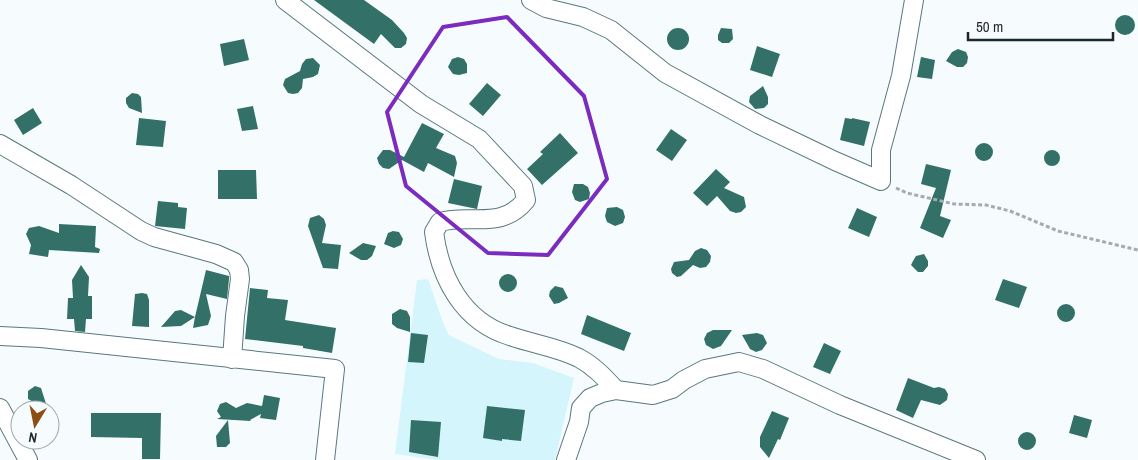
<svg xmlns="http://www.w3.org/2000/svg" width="1138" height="460" viewBox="0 0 1138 460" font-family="'Archivo Narrow',sans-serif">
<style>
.built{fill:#d5f5fd}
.building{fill:#337067}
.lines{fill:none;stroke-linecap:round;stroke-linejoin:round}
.street-casing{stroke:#5b777e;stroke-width:20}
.path{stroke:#a4acaf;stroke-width:3;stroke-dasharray:4 2.5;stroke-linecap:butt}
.street{stroke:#fff;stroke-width:18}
.marked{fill:none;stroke:#7b2cbf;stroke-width:4;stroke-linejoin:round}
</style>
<rect width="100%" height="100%" fill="#f6fcfe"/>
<path class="built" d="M428,279l16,46 5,10 50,24 34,4 41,15 -19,82h-117l-43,-6 22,-174z"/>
<path class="building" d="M314,0h50l28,20 12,13 3,5 -1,6 -5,4h-6l-14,-14 -7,10z
M1115 25a10 10 0 1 1 20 0a10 10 0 1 1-20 0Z
M721,28l11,1 1,10 -4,4h-7l-4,-3v-5z
M667 39a11 11 0 1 1 22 0a11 11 0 1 1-22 0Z
M244,39l5,21 -25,6 -4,-22z
M757,46l23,8 -8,23 -22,-7z
M958,49l8,3 2,5 -1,6 -4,4h-6l-11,-6 6,-9z
M458,57l6,2 3,5v9l-8,2 -6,-1 -5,-7 4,-8z
M921,57l14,3 -3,19 -15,-2z
M313,58l7,7 -2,9 -5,3 -10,2 -1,9 -4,5 -5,1 -5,-1 -5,-8 2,-6 15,-8 2,-7 4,-5z
M487,83l14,12 -18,21 -14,-12z
M763,86l5,11v7l-4,4 -9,1 -6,-7 1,-6z
M132,93l6,1 3,3 1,16 -13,-5 -3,-5v-5z
M253,106l5,23 -16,2 -5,-22z
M33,108l9,15 -19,12 -9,-15z
M139,118l27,3 -3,26 -27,-2z
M845,118l7,1v-1l18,4 -6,24 -24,-6z
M422,123l22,11 -8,14 19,8 2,7 -3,14 -26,-14 -4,9 -22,-12 -13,9 -6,-1 -4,-4 -2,-6 6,-8h7l14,7z
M671,129l16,11 -15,21 -16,-11z
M560,133l18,20 -36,32 -15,-16 16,-15 -3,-2z
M975 152a9 9 0 1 1 18 0a9 9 0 1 1-18 0Z
M1044 158a8 8 0 1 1 16 0a8 8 0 1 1-16 0Z
M926,164l25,6 -11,46 11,4 -8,18 -23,-10 16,-40 -15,-4z
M716,169l14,13 -6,6 20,9 2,10 -5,5 -5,1 -6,-2 -13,-15 -10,10 -14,-13z
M218,170h38l1,29h-39z
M454,179l28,7 -5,23 -29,-6z
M574,184h9l5,3 2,6 -1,6 -9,3 -5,-2 -3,-8z
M158,201l20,2v4l9,1 -2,21 -30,-3z
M617,207l6,3 2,7 -2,6 -8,3 -8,-4 -2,-6 2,-8z
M857,208l20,9 -8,20 -21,-9z
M319,215l5,4 2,6 -4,18 19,2 -3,24 -15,-1 -15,-42 2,-8z
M59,224l37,2 -1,21 5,2 -1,4 -50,-3 -1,7 -19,-3 2,-9 -5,-11 3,-6 10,-2 20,7z
M393,231l6,1 4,7 -2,6 -7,3 -10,-4 4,-11z
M363,243l13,3 -4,10 -5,4h-6l-12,-7z
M701,248l6,2 4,6 -1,6 -4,5 -6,1 -7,-3 -12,11 -4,1 -5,-4 -1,-4 3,-7 15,-2 6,-9z
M924,254l4,7v5l-5,6h-5l-7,-7 2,-4 3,-5z
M81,265l8,12 -1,19h4v23h-6l-1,13 -10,-1 -1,-12h-7l1,-21h5l-1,-18z
M206,270l23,6v3l-2,20 -21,-5 5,22 -3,9 -15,3 2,-11 -14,9 -20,1 14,-16 6,-1 14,7z
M499 283a9 9 0 1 1 18 0a9 9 0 1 1-18 0Z
M1003,279l24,8 -8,21 -24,-8z
M555,286l8,2 5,10 -9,5 -5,1 -5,-8 1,-5z
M250,288l18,2 -1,8 21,2 -3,20 51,8 -4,25 -29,-5v-2l-58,-7z
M142,293l5,1 2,6v27l-17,-1 3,-32z
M1057 313a9 9 0 1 1 18 0a9 9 0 1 1-18 0Z
M400,309l7,2 3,6v15l-13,-4 -5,-4v-10z
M587,315l44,18 -7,18 -43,-17z
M713,330h19l-11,16 -8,3 -7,-4 -2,-6 3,-6z
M411,333l17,2 -4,28 -16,-1z
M757,333l6,2 4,8 -5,7 -6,2 -6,-3 -8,-14z
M824,343l17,8 -11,23 -17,-7z
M908,378l26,10 5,-1 6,2 3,5 -1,6 -7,5 -19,-5 -8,18 -17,-8z
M35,386l6,2 7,22 -20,-11v-8z
M264,395l16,3 -4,22 -16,-2 1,-4 -11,6 1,1 -34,-2 4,-2 -4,-6 3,-7 6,-2 10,6 11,-5 15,3z
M487,406l38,4 -4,31 -19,-2v2l-19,-3z
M772,411l17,7 -9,22 -2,-1 -9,19 -9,-11v-10z
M91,413h70l-1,46h-18v-21l-51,-1z
M1074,415l18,5 -5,18 -18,-5z
M228,420l2,23 -4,4h-9l-1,-11z
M411,420l30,2 -3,35 -29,-5z
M1018 441a9 9 0 1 1 18 0a9 9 0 1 1-18 0Z"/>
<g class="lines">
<defs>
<path id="street" d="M285,0l136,104 58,35 44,47 3,14c-25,31 -55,13 -86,22l-6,10c6,46 29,90 76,104 23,8 47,11 69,22 15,8 26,20 37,32
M531,0l15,8 37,9 28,13 54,43 95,52 75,36 46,20v-31l20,-74 13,-76
M0,144l71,41 70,46 13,6 62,17 18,8 5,8 1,9 -5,37 -3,43
M0,336l41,2 294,31 -10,91
M0,408l28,52
M566,460l13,-38 2,-14 9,-10 12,-5 14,-3 37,5 19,-6 12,-9 21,-11 34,-7 24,7 77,36 136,55"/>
</defs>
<use href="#street" class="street-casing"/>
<path class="path" d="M896,188l11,5 47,11 32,1 24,6 48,20 80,19"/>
<use href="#street" class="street"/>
</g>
<path class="marked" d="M507,17l77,79 23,83 -59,76 -60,-2 -82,-67 -19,-74 56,-85z"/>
<g transform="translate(35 425) rotate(190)"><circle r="24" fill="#f6fcfe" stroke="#9ea7a9"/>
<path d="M0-4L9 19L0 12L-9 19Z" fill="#8c4e12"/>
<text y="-8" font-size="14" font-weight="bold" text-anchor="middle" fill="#1b272a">N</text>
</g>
<path d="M968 32v8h145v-8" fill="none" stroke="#1b272a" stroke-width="2.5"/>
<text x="976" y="32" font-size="15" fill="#1b272a" stroke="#f6fcfe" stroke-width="4" paint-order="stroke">50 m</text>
</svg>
